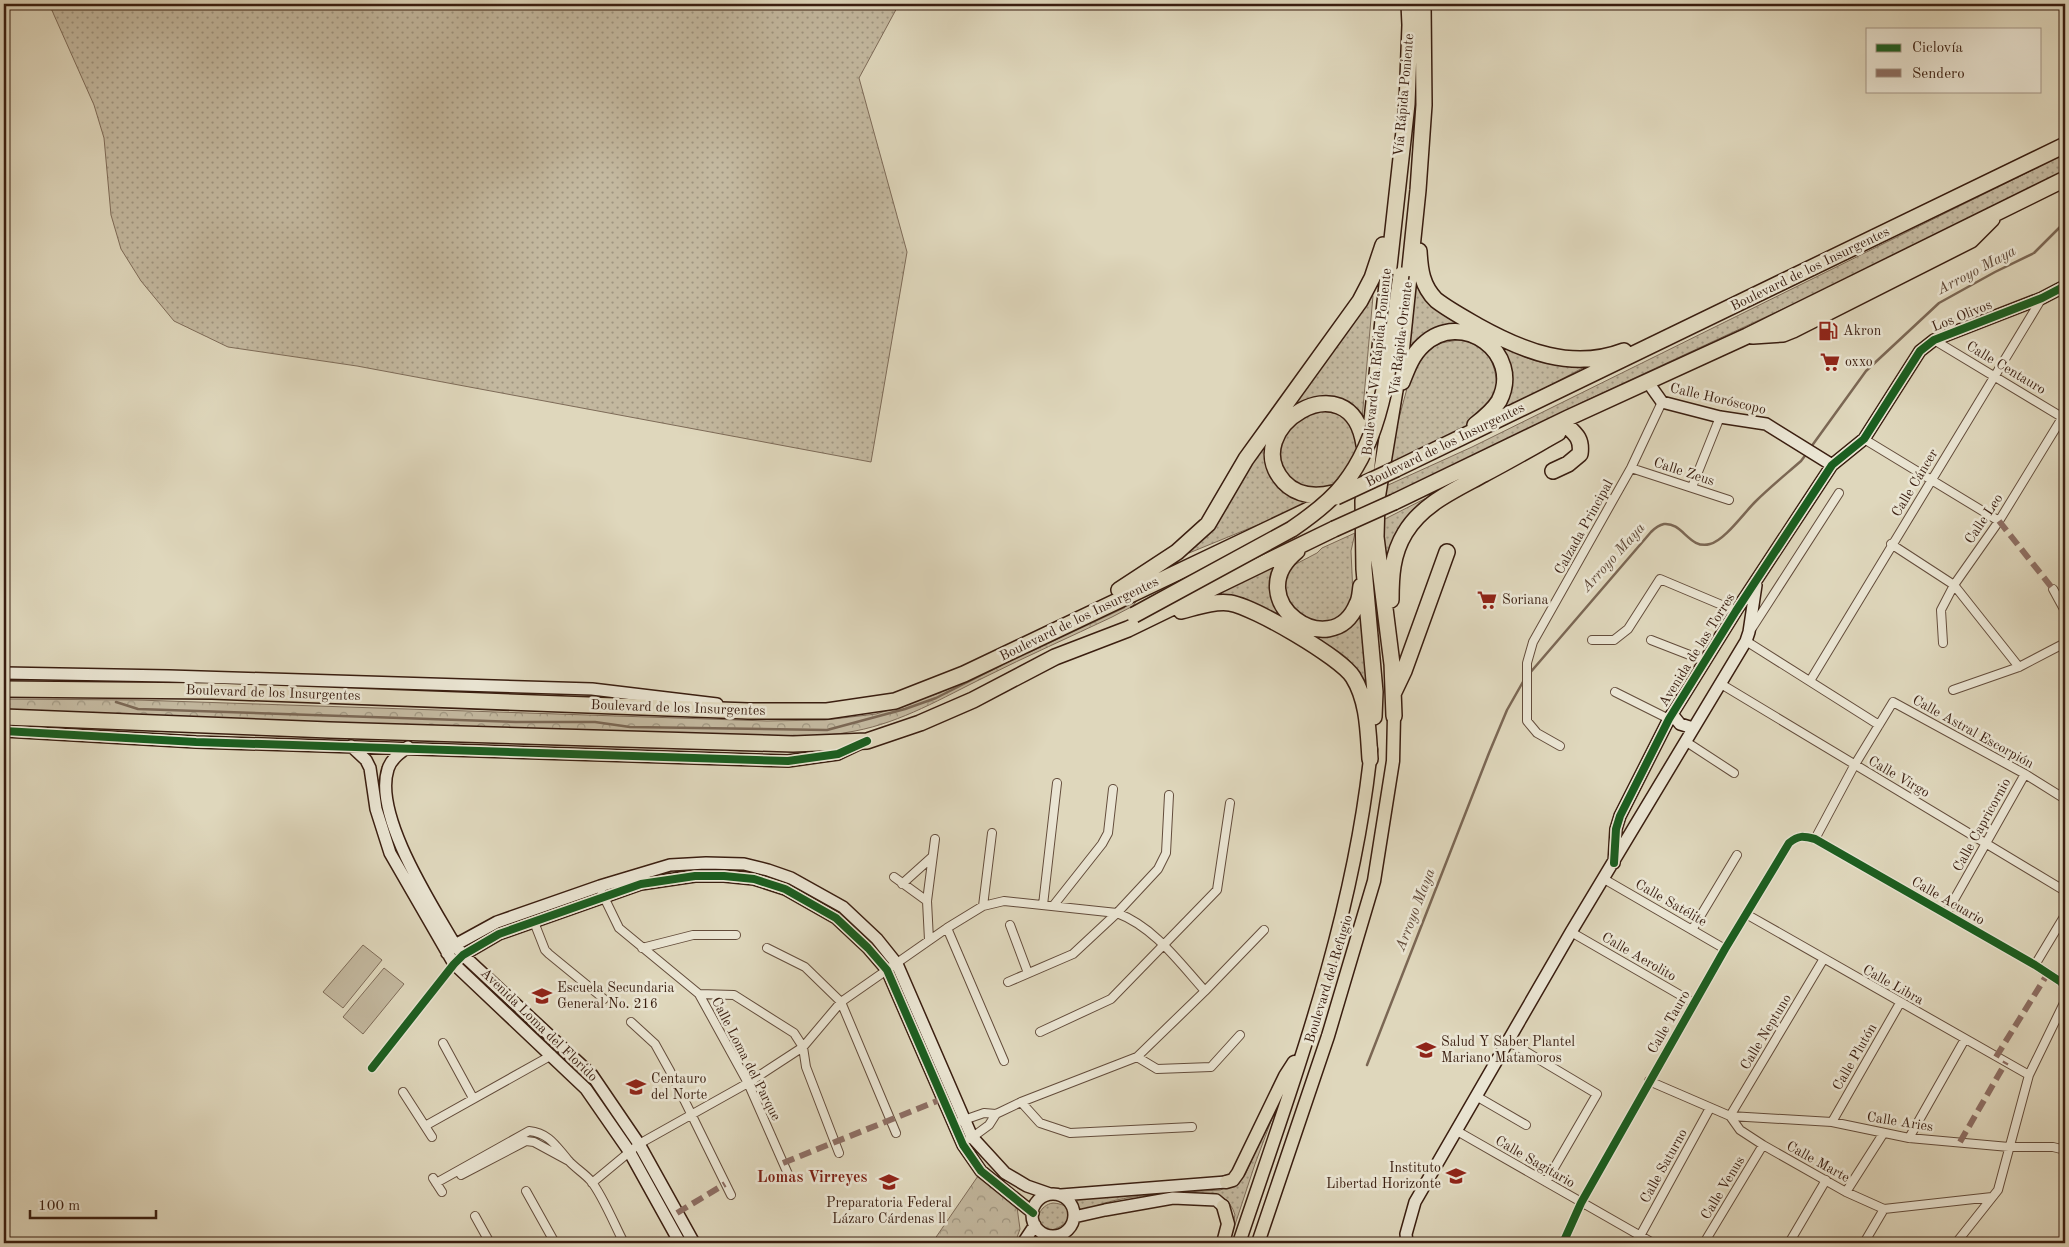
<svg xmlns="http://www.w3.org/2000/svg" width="2069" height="1247" viewBox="0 0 2069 1247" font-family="'Old Standard TT',serif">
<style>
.grass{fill:url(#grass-dots);stroke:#7e6b58}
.park{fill:url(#park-crowns);stroke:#7e6b58}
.garden{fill:#c3b89f;stroke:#7e6b58}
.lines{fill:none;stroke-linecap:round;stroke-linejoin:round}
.stream{stroke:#7b6754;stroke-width:2.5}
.street-casing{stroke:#634c3b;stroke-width:10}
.secondary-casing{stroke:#3a1e10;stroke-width:14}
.primary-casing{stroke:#3a1e10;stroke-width:15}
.highway-casing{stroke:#3a1e10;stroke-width:18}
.street{stroke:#eae5d3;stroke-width:8}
.secondary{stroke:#eae5d3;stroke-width:11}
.primary{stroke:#dfd7bc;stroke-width:12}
.highway{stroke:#dfd7bc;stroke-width:15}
.highway-bridge-casing{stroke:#3a1e10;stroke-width:18;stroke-linecap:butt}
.highway-bridge{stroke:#dfd7bc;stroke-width:15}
.quiet{stroke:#8d6e63;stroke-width:6;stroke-dasharray:12 6;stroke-linecap:butt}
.cycleway-casing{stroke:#eae5d3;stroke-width:11}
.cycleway{stroke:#1b5e20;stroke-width:8}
.labels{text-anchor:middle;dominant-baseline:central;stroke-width:5;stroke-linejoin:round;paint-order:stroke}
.street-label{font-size:14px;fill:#3a1e10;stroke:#eae5d3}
.poi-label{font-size:14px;fill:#3a1e10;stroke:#eae5d3;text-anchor:start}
.water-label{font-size:15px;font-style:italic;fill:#604938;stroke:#eae5d3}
.quarter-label{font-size:16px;font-weight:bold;fill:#7a1f14;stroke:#eae5d3}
</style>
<defs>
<pattern id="grass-dots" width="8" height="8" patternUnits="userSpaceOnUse" patternTransform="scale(1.25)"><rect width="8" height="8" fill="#c3b89f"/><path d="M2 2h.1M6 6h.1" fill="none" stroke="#9f9580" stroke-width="1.8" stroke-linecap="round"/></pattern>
<pattern id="park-crowns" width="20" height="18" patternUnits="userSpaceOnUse" patternTransform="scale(1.25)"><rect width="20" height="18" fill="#c3b89f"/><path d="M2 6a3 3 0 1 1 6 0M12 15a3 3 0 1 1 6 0" fill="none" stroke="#9f9580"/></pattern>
</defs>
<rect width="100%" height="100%" fill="#dfd7bc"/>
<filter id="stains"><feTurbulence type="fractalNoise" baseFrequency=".004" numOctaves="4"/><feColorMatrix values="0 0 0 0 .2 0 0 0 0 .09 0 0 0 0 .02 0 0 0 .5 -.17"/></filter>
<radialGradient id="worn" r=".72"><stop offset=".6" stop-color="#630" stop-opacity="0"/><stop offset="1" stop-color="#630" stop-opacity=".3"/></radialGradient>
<path class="grass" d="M27,4h872l-40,74 48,174 -36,210 -514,-96 -129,-19 -54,-26 -33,-40 -20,-32 -10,-34 -7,-77 -10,-33 -44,-99z
M2065,154v17l-252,124 -226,105 -204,102 3,-16 86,-39z
M1416,278c1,6 3,13 7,18 16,20 92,60 117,66 17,4 34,3 50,2l-90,48 6,-45 -41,-37 -57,27z
M1372,294l1,2 -11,123 -49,-20 -16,6 -12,12 56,-76z
M1458,340c34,4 39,28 39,56l-29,30 -82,40 26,-96 15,-20 14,-7z
M1311,409l33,6 16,28 -20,39 -19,11 -35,-14 -8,-28 10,-24z
M1276,430l-8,33 48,38 -127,52c27,-24 37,-49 55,-79 10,-15 21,-30 32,-44z
M1442,490l-22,16 -37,80v-66z
M1355,533l-4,18 2,44 -2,7 -13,18 -28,4 -26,-27 -1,-7 5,-17 6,-8 23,-12 5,-5z
M1283,563l5,59 -26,-13 -71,-7z
M1363,598l7,105c-3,-9 -6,-21 -11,-30 -12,-22 -37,-30 -58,-41l19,4 9,-1z
M1283,1089l-28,75 -26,79h-1l7,-28c-2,-7 -7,-15 -13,-18 -7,-3 -17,-1 -23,-2 -39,-2 -83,0 -118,17l-7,-15 45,-1 101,-6 12,-4 13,-11z
M1053,1203c9,1 13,2 17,10l-1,6c-6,7 -16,13 -25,11 -11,-10 -4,-25 9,-27z"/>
<path class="park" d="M1139,597l-6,9 -21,11c-42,20 -85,39 -127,60 -43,21 -83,45 -130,54 -38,8 -82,5 -121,7l-730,-27v-12l133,1 630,21 58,-1 51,-6 29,-9 34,-12z
M978,1176l39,31 3,22 -5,14h-83z"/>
<path class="garden" d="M363,945l19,15 -39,48 -20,-16z
M384,968l20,16 -41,50 -20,-17z"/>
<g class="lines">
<path class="stream" d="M1811,447l55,-76 73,-68 56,-31 39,-19 31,-31
M1028,652l96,-45
M1529,674l122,-142c3,-3 8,-7 13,-8 19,-2 25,26 46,20 14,-3 34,-31 45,-42 14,-14 30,-27 46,-41l6,-8
M116,702l22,7 378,13h79l35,5 197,3 78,-21 31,-11 65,-33
M1367,1065l122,-312 18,-43 17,-30"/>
<defs>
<path id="street" d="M1934,340l131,79
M1864,439l135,82
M1631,468l98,32
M1692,487l28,-70
M1891,544l63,41 65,82
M2053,589l12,22
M1752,628l87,-135
M1592,640h22l14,-11 32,-50 76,32
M1651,640l54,21
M1746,641l133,84
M1943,643l-2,-33 13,-25 45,-64 66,-108
M1810,681l232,-383
M1721,684l344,207
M1953,690l66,-23 46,-24
M1615,692l54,27
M1685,741l49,32
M1560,746l-23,-13 -10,-12v-58l6,-21 98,-174 31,-66
M1815,839l39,-73 39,-64 132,72 40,25
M894,877l33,24
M1604,879l121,70
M902,884l30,-27
M602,893l17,35 80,66 49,89 40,91
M1043,905l14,-122
M983,906l9,-73
M1053,906l49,-62 6,-11 5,-44
M1746,914l283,161
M1946,914l79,-140
M534,922l11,28 4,4 55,45
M1010,925l18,48
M947,928l57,133
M1692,930l45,-75
M1571,932l123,71
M929,940l-2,-39 8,-62
M642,948l51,-13h43
M767,948l38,19 36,35 55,131
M1823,960l-93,156 102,6 77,16 100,9h44l12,3
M2035,965l30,-50
M1008,982l65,-28 44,-41 41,-44 8,-16 3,-58
M699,994l35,1 60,38 9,14 3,20 33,86
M631,1022l24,22 15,27 61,124
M1040,1032l71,-33 106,-109 13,-87
M1508,1041l89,53 -51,88
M443,1043l30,55
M1137,1057l20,12 54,-2 29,-32
M372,1068l82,-104
M1649,1081l81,35 10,14 23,15 83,47 38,17 108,-12
M403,1092l29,45
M1476,1096l50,29
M1021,1102l19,21 30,10 122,-6
M961,1121l23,-8 12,1 25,-12 116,-45 68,-66 59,-61
M1832,1122l68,-119
M425,1126l127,-71
M1457,1131l196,112
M1909,1138l56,-99
M970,1139l19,-14 7,-11
M461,1175l65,-34 8,1 35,19
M433,1178l9,14
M436,1183l93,-52c20,2 27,15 39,29 7,8 16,13 23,21 12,15 24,45 33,62
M592,1183l47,-39 109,-61 55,-36 38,-45 106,-74 36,-22 21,-5 113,12c37,14 62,49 88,78
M526,1191l29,52
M1846,1192l37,-58
M475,1216l15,27
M1640,1236l70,-128
M1563,1243l18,-40 144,-254 64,-106c10,-8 14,-7 26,-4l220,126 26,17 4,6
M1704,1243l59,-98
M1789,1243l37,-63
M1864,1243l20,-34
M1956,1243l42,-53 31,-115 36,-74"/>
<path id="secondary" d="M1652,388l10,14 58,15 46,7 66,41
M4,673l165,3 423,13 125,15
M1672,714l8,10 13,4
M4,731l192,11 592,19 50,-7 23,-11
M351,746l15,14 4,8 6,41 14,44 64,111 132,125 43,62 51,92
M408,747c-8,6 -17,12 -20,22 -15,46 44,136 67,176l8,10 129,120 47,69 55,99
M1614,863l2,-34 4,-13 49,-97 67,-108 96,-146 32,-26 56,-88 14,-11 108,-42 23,-12
M447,953l8,-8 42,-23 103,-36 70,-21 36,-2 38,1 24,6 23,8 52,29 34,32 20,25 75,173 33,36 22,13 23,8
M454,964l9,-9 36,-21 142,-50 54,-8h29l30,3 31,10 51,29 32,30 19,22 76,175 18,26 52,42
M1032 1215a21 21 0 1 1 42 0a21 21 0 1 1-42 0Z
M1061,1195l165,-13
M1074,1217l31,-7 68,-12 43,2 7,6
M1023,1243l12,-18
M1407,1243l-1,-9 9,-32 156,-270 175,-291 3,-9 7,-47"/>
<path id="primary" d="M1226,1182l7,-2 5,-7 47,-97 9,-14
M1223,1243l5,-19 -5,-18
M1239,1243c54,-161 115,-323 132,-494
M1258,1243l70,-207 46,-155 19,-120 1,-45"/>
<path id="highway" d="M1419,251c1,19 3,35 17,49 13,10 28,18 42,26 45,25 94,45 146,25
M1753,336l30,-2 10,-4 178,-90 21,-21
M1402,382c5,-13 10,-27 21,-37 38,-37 101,8 76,56 -6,10 -15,17 -24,24
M1396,469l669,-324
M1553,471l15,-7 12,-10c2,-14 -3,-19 -13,-28
M1333,493c-17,4 -36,3 -49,-11 -48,-53 67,-125 80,-37
M1394,502l174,-84 179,-82 318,-157
M1297,551c-60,49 35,115 60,53 3,-5 3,-12 4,-18
M1119,590l58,-38 31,-28 38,-65 114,-158 12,-23 11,-33
M1391,600c0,-23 1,-46 14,-67 17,-29 50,-43 79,-59 25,-13 49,-27 74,-41
M1181,611c16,-4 33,-10 49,-8 24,4 110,54 123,74 15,24 15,54 17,82
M1392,663l2,53
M1393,672l-17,-135 1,-38 24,-145 17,-164 6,-85 -1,-101
M4,689l208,2 536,20h79l68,-10 69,-27 355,-169
M1394,692l10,-21 43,-119
M4,717l325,13 464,14 74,-3 53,-18 53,-23 82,-43 73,-28 206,-100
M1374,717l1,-25 -11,-123 -1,-68 44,-397 3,-79 -1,-21"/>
</defs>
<use href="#street" class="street-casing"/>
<use href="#secondary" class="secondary-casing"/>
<use href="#primary" class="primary-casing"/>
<use href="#highway" class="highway-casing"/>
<use href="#street" class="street"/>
<use href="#secondary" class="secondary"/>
<use href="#primary" class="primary"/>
<use href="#highway" class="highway"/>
<defs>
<path id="highway-bridge" d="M1336,497l60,-28
M1334,529l60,-27
M1134,615l158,-86c19,-13 38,-27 52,-45 44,-55 47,-142 57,-209"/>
</defs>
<use href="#highway-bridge" class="highway-bridge-casing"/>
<use href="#highway-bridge" class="highway-bridge"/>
<path class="quiet" d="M1999,521l54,68
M1996,1057l52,-84
M1960,1142l46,-80
M783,1163l159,-64
M677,1213l48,-29"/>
<defs>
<path id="cycleway" d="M4,731l192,11 592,19 50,-7 29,-13
M1614,863l2,-34 4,-13 49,-97 67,-108 96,-146 32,-26 56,-88 14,-11 108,-42 23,-12
M372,1068l82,-104 9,-9 36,-21 142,-50 54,-8h29l30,3 31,10 51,29 32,30 19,22 76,175 18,26 52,42
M1563,1243l18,-40 144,-254 64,-106c10,-8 14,-7 26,-4l220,126 26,17 4,6"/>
</defs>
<use href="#cycleway" class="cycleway-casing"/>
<use href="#cycleway" class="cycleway"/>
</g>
<defs>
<symbol id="fuel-bare" viewBox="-9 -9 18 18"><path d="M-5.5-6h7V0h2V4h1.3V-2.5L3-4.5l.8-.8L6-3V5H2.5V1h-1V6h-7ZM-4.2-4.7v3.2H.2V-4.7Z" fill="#8f2418" stroke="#eae5d3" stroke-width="2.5" paint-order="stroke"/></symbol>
<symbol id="supermarket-bare" viewBox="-9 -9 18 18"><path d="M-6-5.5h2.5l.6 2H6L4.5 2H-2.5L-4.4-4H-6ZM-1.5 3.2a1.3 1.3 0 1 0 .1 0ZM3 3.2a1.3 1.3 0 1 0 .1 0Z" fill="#8f2418" stroke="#eae5d3" stroke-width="2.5" paint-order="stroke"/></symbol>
<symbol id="school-bare" viewBox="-9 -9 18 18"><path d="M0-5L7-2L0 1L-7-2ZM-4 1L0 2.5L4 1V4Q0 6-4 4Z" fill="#8f2418" stroke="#eae5d3" stroke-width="2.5" paint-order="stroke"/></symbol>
</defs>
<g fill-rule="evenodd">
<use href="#fuel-bare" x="1814" y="317" width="28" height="28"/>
<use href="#supermarket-bare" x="1816" y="348" width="28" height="28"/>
<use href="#supermarket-bare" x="1473" y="586" width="28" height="28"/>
<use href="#school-bare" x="528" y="982" width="28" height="28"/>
<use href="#school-bare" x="1412" y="1036" width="28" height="28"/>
<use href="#school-bare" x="622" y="1073" width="28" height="28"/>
<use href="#school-bare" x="1442" y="1162" width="28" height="28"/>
<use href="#school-bare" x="875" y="1168" width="28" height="28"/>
</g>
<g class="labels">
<g class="street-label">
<text transform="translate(1404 95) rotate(-85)">Vía Rápida Poniente</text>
<text transform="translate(1810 269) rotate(-26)">Boulevard de los Insurgentes</text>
<text transform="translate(1962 316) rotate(-22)">Los Olivos</text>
<text transform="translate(1401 339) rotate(-83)">Vía Rápida Oriente</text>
<text transform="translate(1377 362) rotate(-84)">Boulevard Vía Rápida Poniente</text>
<text transform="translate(2006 368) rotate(31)">Calle Centauro</text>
<text transform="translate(1718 399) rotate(13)">Calle Horóscopo</text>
<text transform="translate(1445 445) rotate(-26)">Boulevard de los Insurgentes</text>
<text transform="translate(1684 472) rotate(18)">Calle Zeus</text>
<text transform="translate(1915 483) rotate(-59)">Calle Cáncer</text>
<text transform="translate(1984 519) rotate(-56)">Calle Leo</text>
<text transform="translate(1584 527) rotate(-61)">Calzada Principal</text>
<text transform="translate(1079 619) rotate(-26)">Boulevard de los Insurgentes</text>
<text transform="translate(1697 650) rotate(-58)">Avenida de las Torres</text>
<text transform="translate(273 693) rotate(2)">Boulevard de los Insurgentes</text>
<text transform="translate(678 708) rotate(2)">Boulevard de los Insurgentes</text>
<text transform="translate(1973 732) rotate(29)">Calle Astral Escorpión</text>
<text transform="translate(1899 777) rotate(30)">Calle Virgo</text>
<text transform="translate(1982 825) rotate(-61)">Calle Capricornio</text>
<text transform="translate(1948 901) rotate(30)">Calle Acuario</text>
<text transform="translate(1671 903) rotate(30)">Calle Satélite</text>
<text transform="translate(1639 957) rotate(30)">Calle Aerolito</text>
<text transform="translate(1329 979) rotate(-73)">Boulevard del Refugio</text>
<text transform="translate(1893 985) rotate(29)">Calle Libra</text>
<text transform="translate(1669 1022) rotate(-60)">Calle Tauro</text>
<text transform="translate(539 1025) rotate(44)">Avenida Loma del Florido</text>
<text transform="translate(1766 1032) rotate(-59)">Calle Neptuno</text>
<text transform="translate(1855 1057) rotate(-60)">Calle Plutón</text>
<text transform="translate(746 1059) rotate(63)">Calle Loma del Parque</text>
<text transform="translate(1900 1122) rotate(9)">Calle Aries</text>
<text transform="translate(1535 1162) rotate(30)">Calle Sagitario</text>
<text transform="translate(1818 1162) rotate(29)">Calle Marte</text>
<text transform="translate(1664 1166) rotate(-61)">Calle Saturno</text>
<text transform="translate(1723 1188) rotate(-59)">Calle Venus</text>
</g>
<g class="poi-label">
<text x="1843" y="331">Akron</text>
<text x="1845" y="362">oxxo</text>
<text x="1502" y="600">Soriana</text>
<text x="557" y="988">Escuela Secundaria<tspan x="557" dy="16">General No. 216</tspan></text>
<text x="1441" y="1042">Salud Y Saber Plantel<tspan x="1441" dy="16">Mariano Matamoros</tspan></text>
<text x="651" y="1079">Centauro<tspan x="651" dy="16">del Norte</tspan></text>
<text x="1441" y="1168" text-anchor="end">Instituto<tspan x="1441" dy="16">Libertad Horizonte</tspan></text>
<text x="889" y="1203" text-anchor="middle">Preparatoria Federal<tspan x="889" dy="16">Lázaro Cárdenas ll</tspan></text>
</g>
<g class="water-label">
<text transform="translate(1977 271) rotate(-28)">Arroyo Maya</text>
<text transform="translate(1614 558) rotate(-48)">Arroyo Maya</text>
<text transform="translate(1416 910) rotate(-69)">Arroyo Maya</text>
</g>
<g class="quarter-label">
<text x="812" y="1178">Lomas Virreyes</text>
</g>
</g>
<rect width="2069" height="1247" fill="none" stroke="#dfd7bc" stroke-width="20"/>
<rect x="5" y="5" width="2059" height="1237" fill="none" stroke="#3a1e10" stroke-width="2.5"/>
<rect x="10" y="10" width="2049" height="1227" fill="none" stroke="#3a1e10"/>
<rect x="1866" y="28" width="175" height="65" fill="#eae5d3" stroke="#a49585"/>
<rect x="1876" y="44" width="25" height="8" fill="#1b5e20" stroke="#a49585"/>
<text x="1912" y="52" font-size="15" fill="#3a1e10">Ciclovía</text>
<rect x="1876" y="69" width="25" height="8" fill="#8d6e63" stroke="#a49585"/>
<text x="1912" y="78" font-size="15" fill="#3a1e10">Sendero</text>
<path d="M30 1210v8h126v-8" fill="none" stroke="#3a1e10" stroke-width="2.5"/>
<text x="38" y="1210" font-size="15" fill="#3a1e10" stroke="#eae5d3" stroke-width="4" paint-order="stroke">100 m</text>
<rect width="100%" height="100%" filter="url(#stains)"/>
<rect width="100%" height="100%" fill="url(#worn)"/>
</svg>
